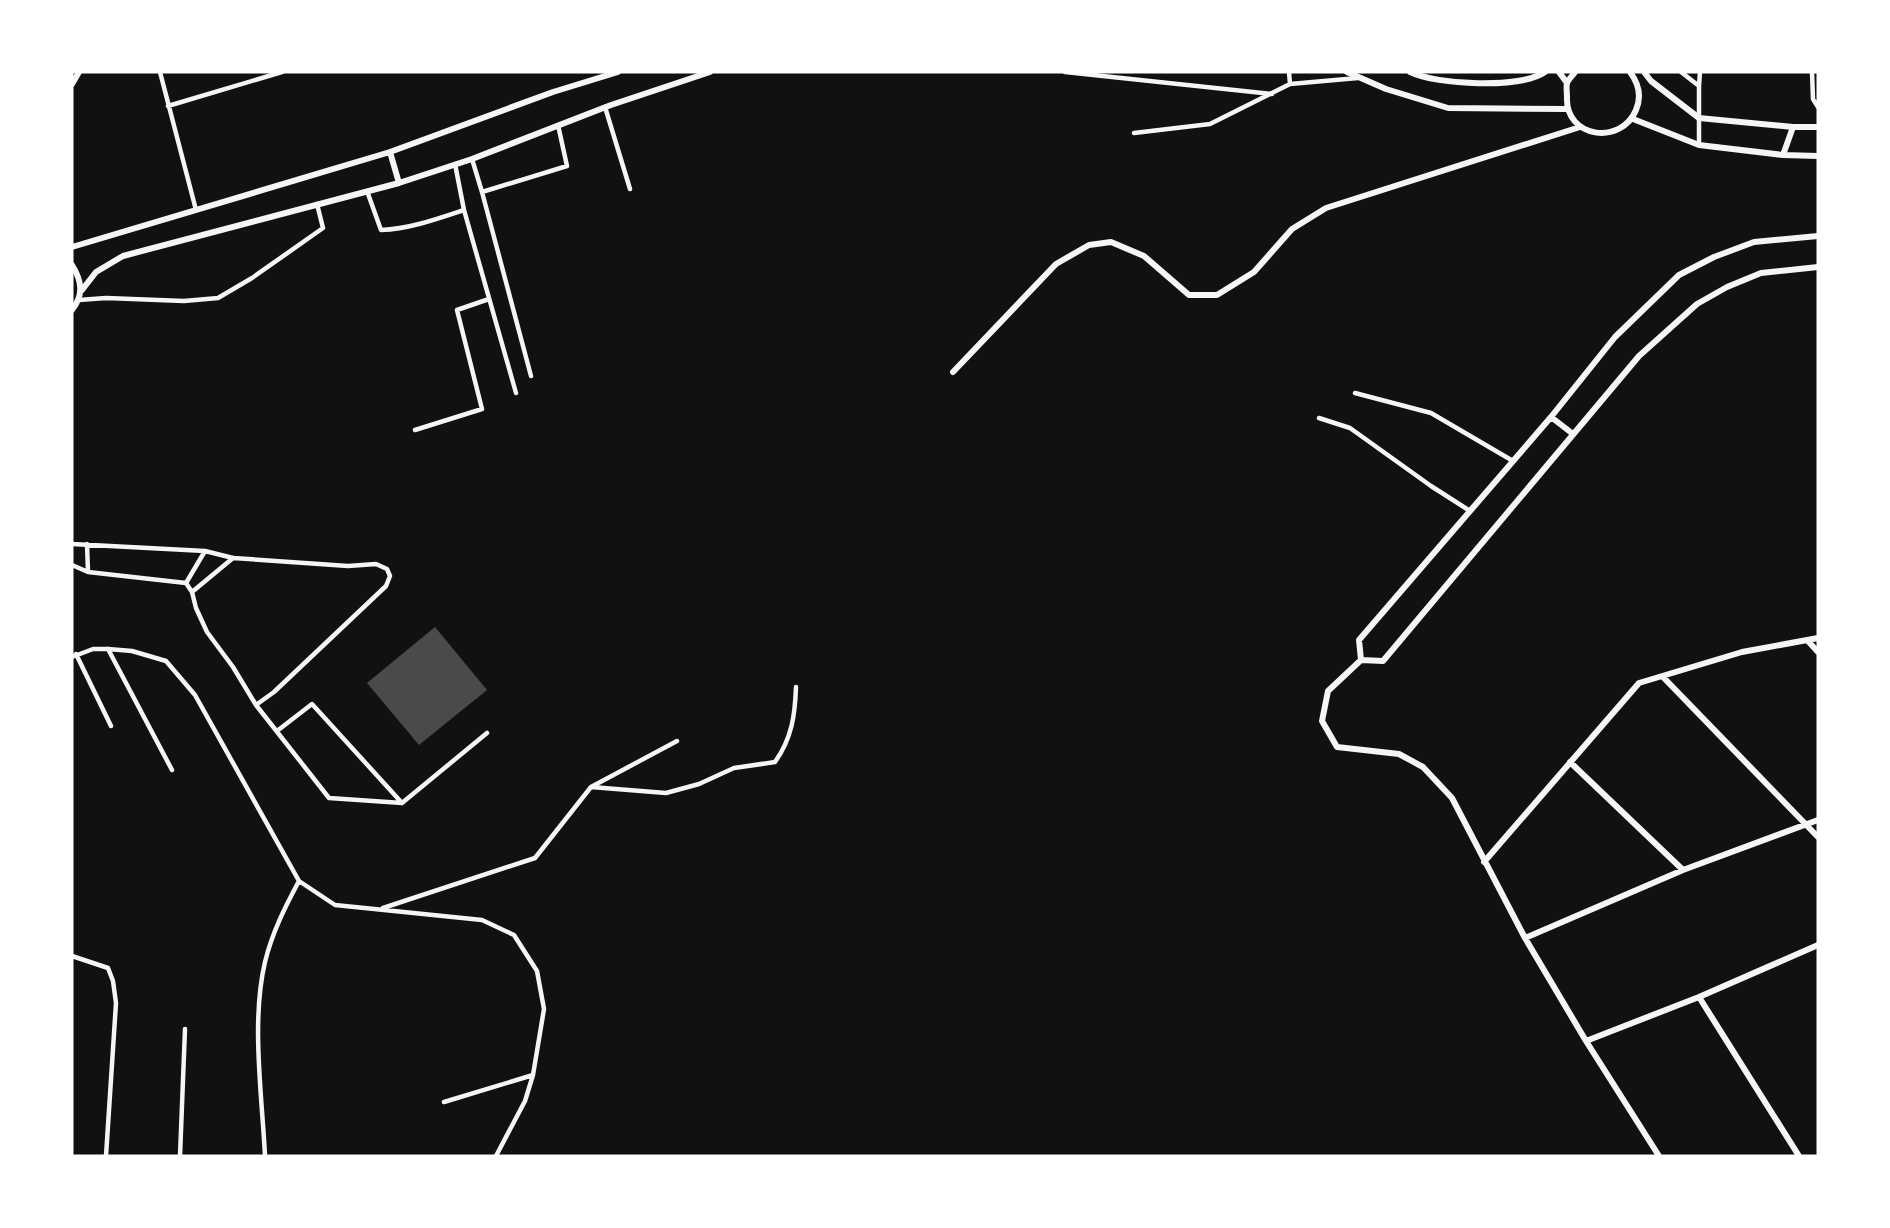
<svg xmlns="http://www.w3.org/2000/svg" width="1890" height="1228" viewBox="0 0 1890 1228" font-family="Commissioner,sans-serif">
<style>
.building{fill:#4a4a4a}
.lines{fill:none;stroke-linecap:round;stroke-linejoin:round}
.service{stroke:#f5f5f5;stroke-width:4.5}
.minor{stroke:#f5f5f5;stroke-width:6}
</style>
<rect width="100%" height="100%" fill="#111"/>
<path class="building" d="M435,627l52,63 -68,55 -52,-62z"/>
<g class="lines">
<path class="service" d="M160,72l36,138
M1065,72l207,22
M1289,72l1,12
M1681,72l18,14v59
M1812,72l1,27 5,8
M1699,86l1,-14
M168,106l114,-34
M605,107l25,82
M1134,133l76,-9 80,-40 68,-6
M472,159l10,33 85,-26 -9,-41
M367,191l14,39c28,-1 56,-11 83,-20l-9,-46
M482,192l49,184
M464,210l52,183
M79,300l27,-2 78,3 34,-3 34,-20 71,-50 -6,-24
M1355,393l76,20 82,48
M1319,418l31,10 81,58 39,25
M415,430l67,-21 -25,-99 32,-11
M72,544l133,7 28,7 115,8 28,-2 11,5 3,7 -4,10 -112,106 -18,13 -23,-38 -26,-35 -11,-24 -4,-16 -6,-9 -98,-11 -16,-7
M87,544l1,28
M186,583l19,-32
M192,592l41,-34
M108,649l64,121
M76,654l35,72
M72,657l21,-8h15l24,2 34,10 29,34 104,186c-14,26 -27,52 -34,81 -14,59 -3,133 0,194
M256,705l73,93 73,5 85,-70
M277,731l35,-27 90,99
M591,787l75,6 33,-9 35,-16 41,-6c17,-24 20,-47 21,-75
M299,881l36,24 147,15 32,15 23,36 7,38 -11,66 -8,26 -29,55
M383,908l152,-50 56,-71 86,-46
M72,956l36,12 5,13 3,22 -10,153
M444,1102l89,-27
M180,1156l5,-127"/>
<path class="minor" d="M1347,72l39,17 62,19 118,1
M1410,72c27,13 110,17 135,0
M1559,72l8,11
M1575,72c-2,3 -7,8 -8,11 -1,4 0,10 0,14 -2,41 54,49 69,13 6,-14 3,-26 -6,-38
M1644,72l7,9 48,37 94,9h25
M72,84l7,-12
M1633,119l66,26 84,10 35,1
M390,152l9,31
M1783,155l10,-28
M72,247l318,-95 163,-60 65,-20
M72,265c10,16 12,30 0,45
M82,290l14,-18 27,-16 276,-73 73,-24 139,-54 99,-33
M953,372l103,-108 33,-19 22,-3 33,14 45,39h28l37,-23 38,-43 34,-21 254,-81
M1551,417l22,17
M1808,641l10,11
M1361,660l-2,-20 192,-223 64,-80 64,-62 35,-18 40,-15 64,-6
M1663,677l155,160
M1570,762l113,108
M1484,862l155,-179 103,-31 76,-14
M1525,938l158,-68 135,-50
M1699,997l100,159
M1586,1041l113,-44 119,-52
M1659,1156l-73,-115 -61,-103 -73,-140 -29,-31 -24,-13 -62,-7 -15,-26 6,-30 33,-31 22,1 256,-305 58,-52 30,-17 34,-14 57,-6"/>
</g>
<rect width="1890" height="1228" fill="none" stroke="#ffffff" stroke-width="147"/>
</svg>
